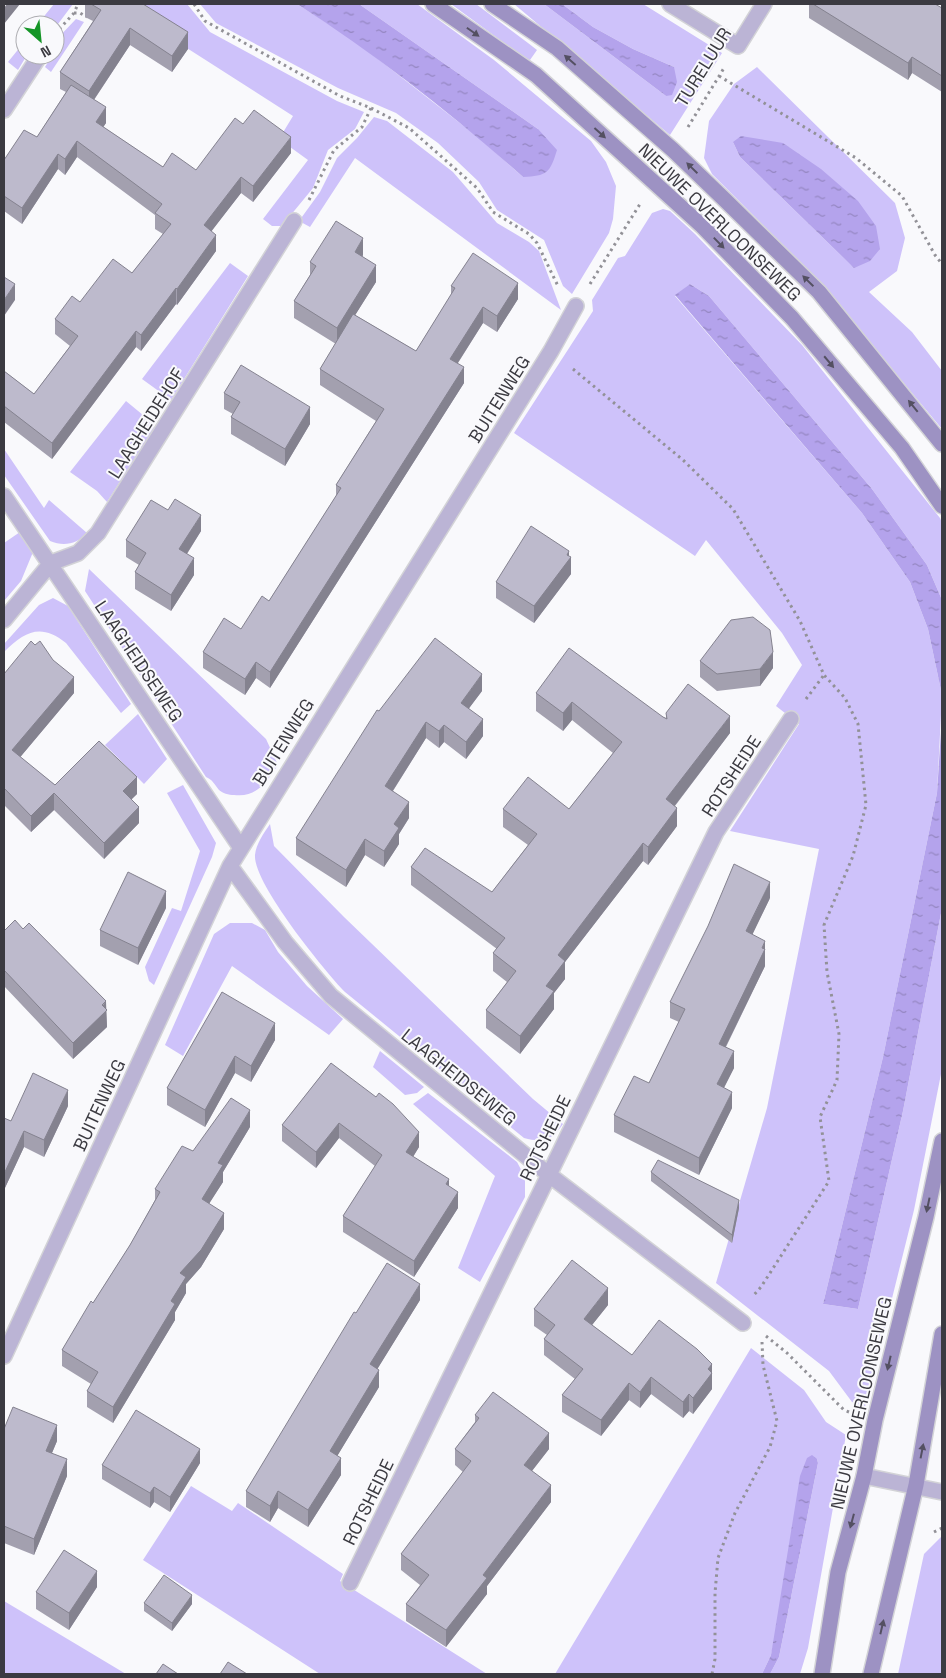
<svg xmlns="http://www.w3.org/2000/svg" width="946" height="1678" viewBox="0 0 946 1678" font-family="'Space Grotesk',sans-serif">
<style>
.green{fill:#cec2fa;fill-rule:evenodd}
.water{fill:url(#water-ripples)}
.lines{fill:none;stroke-linecap:round;stroke-linejoin:round}
.street-casing{stroke:#d3d3d7;stroke-width:18}
.secondary-casing{stroke:#d3d3d7;stroke-width:18}
.path{stroke:#929197;stroke-width:3;stroke-dasharray:2.5 4;stroke-linecap:butt}
.street{stroke:#bbb4d5;stroke-width:15}
.secondary{stroke:#9d92c3;stroke-width:15}
.wall{fill:#a3a0af}
.shaded-wall{fill:#84828f}
.building{fill:#bdbacc;stroke:#84828f}
.oneway{fill:#545062}
.labels{text-anchor:middle;dominant-baseline:central;stroke-width:4;stroke-linejoin:round;paint-order:stroke}
.street-label{font-size:18px;fill:#3b3a41;stroke:#f9f9fc}
</style>
<defs>
<pattern id="water-ripples" width="26" height="14" patternUnits="userSpaceOnUse" patternTransform="scale(1.25)"><rect width="26" height="14" fill="#b4a3ec"/><path d="M2 4q2-2 4 0t4 0M15 11q2-2 4 0t4 0" fill="none" stroke="#9486c1"/></pattern>
</defs>
<rect width="100%" height="100%" fill="#f9f9fc"/>
<path class="green" d="M54,4h19l-18,24v-3h-18z
M118,4h69l23,28 127,69 27,11 -9,17 -27,21 -15,38 -23,28 -4,2 -5,8h-9l-9,-7 45,-59 -29,-21 14,-23z
M200,4h97l58,37 124,97 44,39 15,-48 -179,-125h58l77,56 97,81 15,21 10,24 -3,33 -4,14 -37,61 -9,-8 -19,-46 -47,-30 -18,-28 -41,-39 -42,-30 -58,-25 -122,-65z
M451,4h25l52,39 9,7 -7,10 -4,-1z
M514,4h30l122,92 8,-29 -41,-18 -40,-22 -31,-23h81l79,49 -52,82z
M76,19l8,3 -33,50 -6,-5 5,-8 -4,-4h9v-14z
M25,41v14h2l-9,15 -10,-8z
M757,67l138,136 10,35 -8,33 -28,21 43,40 30,39v58l-104,-125 -41,-45 -85,-85 -8,-16 5,-37 25,-37zM733,142l121,126 -114,-111z
M374,117l13,4 66,51 44,51 32,19 10,9 22,59 -206,-152 -45,69 -11,-6 21,-29 17,-34 20,-20z
M663,209l7,2 25,23 107,111 138,173 2,5v77l-15,-35 -55,-76 -163,-193 -19,-12 -15,12 187,217 48,69 18,47 14,66 -5,98 -54,264 -60,247 35,5 45,-198 39,-203v161l-28,141 -49,197 -13,-5 -23,-31 -113,-88 51,-175 52,-259 -89,-18 69,-107 -23,-18 26,-41 -20,-32 -76,-93 -11,16 -181,-123 79,-122 -1,-11 26,-42 7,-2 27,-43z
M230,263l18,13 -77,124 -29,-21z
M126,401l23,19 5,8 -47,74 -10,-11 -27,-19z
M4,449l40,59 5,-8 38,33c-10,11 -23,14 -37,8l-46,-66z
M20,532l13,20 -12,29 -17,20v-58z
M89,569l177,170 12,26c-12,17 -21,33 -44,30 -5,0 -12,-2 -15,-5 -5,-6 -6,-10 -13,-13l-121,-186z
M53,598l15,8 63,98 -10,9 -55,-70c-25,-20 -41,-12 -62,9v-8l35,-39z
M138,714l29,45 -23,25 -39,-39z
M183,785l33,58 -4,14 -58,128 -5,-4 -4,-14 27,-59 9,3 19,-60 -33,-58z
M270,824l4,22 70,71 189,182 30,25c-11,16 -20,19 -39,14l-179,-146c-21,-22 -92,-109 -90,-137 1,-11 9,-22 15,-31z
M230,923h22l13,7 13,22 29,34 36,33 -14,16 -97,-69 -49,90 -18,-11 49,-111z
M380,1051l44,36 -7,6 -12,2 -32,-28z
M428,1093l89,69 8,15v20l-45,85 -22,-14 37,-92 -82,-72z
M751,1348l53,42 22,32 20,13 -38,213 -8,26h-30l9,-17 39,-194 -1,-4 -46,196 -9,19h-207z
M191,1486l41,25 6,-8 105,71 -3,7 147,93h-167l-177,-114z
M942,1536v138h-44l26,-120z
M4,1601l122,73h-122z"/>
<path class="water" d="M297,4h62l179,125 19,21c-7,23 -10,26 -34,27 -71,-63 -146,-122 -226,-173z
M544,4h18l31,23 40,22 41,18 3,15 -5,13 -6,1z
M741,136l42,7 38,26 37,32 18,25 4,23 -10,12 -16,7 -114,-111 -7,-15z
M690,284l19,12 163,193 55,76 15,35v95l-14,-66 -18,-47 -48,-69 -187,-218z
M942,715v193l-39,203 -45,198 -35,-5 60,-247 54,-264z
M812,1455l5,4 1,4 -39,194 -9,17h-8l9,-19 29,-179 7,-18z"/>
<g class="lines">
<defs>
<path id="street" d="M670,4l68,42 26,-42
M4,110l36,-55
M4,496l237,352
M4,620l47,-57 27,-10 20,-20 196,-312
M230,866l55,76 46,54 217,178 195,149
M4,1356l226,-490 321,-515 25,-45
M864,1476l78,16
M350,1583l366,-751 75,-113"/>
<path id="secondary" d="M433,4l103,71 166,151 90,92 110,130 40,58
M492,4l65,44 116,102 52,50 94,92 123,152
M822,1674l16,-102 26,-96 11,-56 51,-203 16,-76
M871,1674l45,-189 26,-151"/>
</defs>
<use href="#street" class="street-casing"/>
<use href="#secondary" class="secondary-casing"/>
<path class="path" d="M194,4l11,17 135,75 31,12 38,20 68,60 16,24 36,22 8,9 21,43
M74,13h6l7,4
M55,34l19,-21 4,-9
M719,76l137,82 46,38 33,59 7,9
M688,127l36,-59
M309,200l25,-50 28,-23 9,-19
M590,284l50,-80
M573,369l110,91 50,49 67,112 24,54 21,23 13,26 8,81 -13,51 -29,69 3,47 12,62 -2,46 -17,37 9,64 -68,106 -8,9
M806,699l18,-24
M766,1336l21,17 57,57 5,2
M934,1532l8,-4
M712,1674l3,-15v-66l3,-35 17,-45 35,-66 7,-26 -14,-56 -1,-23"/>
<use href="#street" class="street"/>
<use href="#secondary" class="secondary"/>
</g>
<path class="wall" d="M85,4h58l45,45 -16,23 -42,-27 -36,55 12,23 -3,4 60,40 33,3 47,-46 48,29 -38,49 -12,-9 -30,38 5,20 -39,54 -1,-1 -35,47 -5,-4 -84,112 -48,-37v-51l30,23 36,-48 -15,-12v-15l25,-17 52,-29 31,-39 -8,-5v-14l-78,-58 -12,18 -7,-6 -36,55 -18,-13v-51l33,-23 29,-45 -6,-3v-17l33,-51 -8,-4z
M809,4h126l7,4v84l-30,-19 -4,7 -99,-62z
M363,255l-1,2 14,25 -21,33 61,36 35,-56v-9l67,13 -21,33 -14,-9 -25,40 6,20 -194,305 -14,-10 -11,17 -42,-27v-16l38,-23 28,-28 67,-105v-11l40,-64 -56,-36v-16l16,-25 -42,-26v-17l16,-26v-13z
M224,393l86,31 -25,42 -54,-32v-17l2,-3 -9,-5z
M168,510l33,21 -14,23 7,21 -23,36 -36,-22v-17l4,-7 -13,-8v-17z
M569,556l2,18 -37,49 -38,-25v-16z
M700,661l73,7 -13,18 -43,5 -17,-14z
M4,674l70,19 -54,64 35,28 82,9 -6,5 8,24 -35,36 -50,-49 -23,22 -27,-27z
M482,691l-13,17 14,28 -17,23 -22,-17 -5,6 -13,-10 -33,53 16,27 -10,16v10l-15,23 -19,-12 -19,32 -50,-32v-17l83,-127z
M536,693l127,24 3,1v-5l64,20 -55,73 2,20 -29,39 -5,-4 -78,101v17l-11,14v16l-34,45 -34,-26v-18l21,-28 -14,-11v-18l4,-4 -86,-64v-18l81,25 36,-47 -25,-18v-18h66l44,-56 -41,-33 -9,11 -27,-20z
M770,898l-18,36 13,23v9l-39,81 8,21 -10,20 8,20 -33,67 -85,-43v-17l35,-32 30,-61 -9,-4v-16z
M166,908l-28,57 -38,-19v-16z
M4,931l102,78 1,18 -34,32 -69,-73z
M222,992l53,48 -24,42 -16,-9 -30,54 -38,-22v-17z
M331,1063l88,84 -6,10 36,29 9,22 -44,69 -71,-45v-16l32,-50 -36,-28 -23,30 -34,-27v-16z
M68,1106l-24,51 -20,-10 -20,43v-72l7,3z
M250,1127l-27,45v10l-14,21 15,26 -23,38 -15,17v9l-11,19v8l-62,103 -26,-16v-16l4,-7 -29,-18v-16l31,-47 37,-58 25,-45v-11l38,-38z
M651,1172l88,36 -7,35 -81,-62z
M420,1300l-43,69 2,18 -42,69 4,19 -33,52 -30,-19 -8,14 -24,-15v-16l110,-178z
M608,1305l-16,20 40,30 80,9v25l-19,25 -4,-3 -6,7 -32,-24 -11,14 -11,-8 -28,36 -39,-24v-17l13,-16 -31,-24v-16l3,-4 -13,-9v-17z
M475,1415l74,34 -17,22 19,31 -64,84v8l-41,53 -40,-26v-17l14,-19 -19,-15v-16l62,-82 -8,-7v-16l20,-27z
M4,1429l53,12 -5,12 15,23 -33,79 -30,-12z
M200,1463l-30,49 -16,-10 -4,6 -48,-29v-14z
M97,1587l-28,43 -33,-21v-17z
M144,1603l48,1 -20,27 -28,-20z"/>
<path class="shaded-wall" d="M7,4h13l-16,20v-16z
M130,28v17l-41,62v-16z
M188,32v17l-16,23v-16z
M912,57v16l-4,7v-17z
M106,107v16l-10,15v-16z
M291,137v16l-38,49v-16z
M77,141v16l-12,18v-16z
M58,154v15l-36,55v-16z
M241,177v16l-37,48v-16z
M216,235v16l-39,54v-16z
M363,238v17l-8,14v-17z
M376,265v17l-39,62v-16z
M518,283v16l-21,33v-16z
M15,284v16l-11,16v-16z
M176,288v16l-35,47v-16z
M483,307v16l-33,52v-16z
M136,331v16l-84,112v-16z
M464,367v16l-194,305v-16z
M310,407v17l-25,42v-17z
M201,515v16l-22,35v-17z
M569,551v8l2,-2v17l-37,49v-17z
M194,558v17l-23,36v-16z
M773,652v16l-13,18v-17z
M256,662v16l-11,17v-16z
M482,674v17l-21,28v-16z
M74,677v16l-62,74v-17z
M572,702v18l-9,11v-18z
M730,716v17l-64,84v-18z
M483,719v17l-17,23v-17z
M426,722v16l-41,65v-17z
M444,725v17l-5,6v-17z
M137,777v17l-14,14v-17z
M54,793v17l-23,22v-16z
M409,802v16l-10,16v10l-15,23v-16l10,-27z
M139,807v16l-35,36v-16z
M677,808v18l-29,39v-18z
M365,839v16l-19,32v-17z
M643,843v18l-78,101v17l-11,14v16l-34,45v-18l26,-50 12,-31z
M770,882v16l-24,50v-17z
M166,891v17l-28,57v-17z
M765,941v25l-46,94v-16z
M106,1001l1,26 -34,32v-16z
M275,1023v17l-24,42v-16z
M734,1051v17l-17,33v-17z
M235,1056v17l-30,54v-17z
M68,1090v16l-24,51v-17z
M732,1092v16l-33,67v-17z
M250,1110v17l-27,45v10l-21,33v-16l16,-36z
M339,1123v15l-23,30v-16z
M24,1131v16l-20,43v-16z
M419,1132v15l-13,21v-16z
M449,1179v16l-3,-11z
M458,1192v16l-44,69v-16z
M739,1200v8l-7,35v-8z
M224,1213v16l-23,38 -15,17v9l-11,19v8l-62,103v-16l58,-106 9,-28z
M420,1284v16l-50,81v-17z
M608,1288v17l-24,30v-16z
M712,1364v25l-19,25v-16l15,-29z
M379,1370v17l-49,81v-17z
M651,1377v17l-11,14v-16z
M629,1383v17l-28,36v-16z
M689,1394v17l-6,7v-16z
M57,1425v16l-11,26v-16z
M549,1433v16l-25,32v-16z
M200,1449v14l-30,49v-15z
M341,1458v17l-33,52v-17z
M67,1459v17l-33,79v-16z
M551,1485v17l-64,84v8l-41,53v-17l37,-55z
M154,1487v15l-4,6v-15z
M278,1491v17l-8,14v-16z
M97,1571v16l-28,43v-17z
M192,1595v9l-20,27v-8z"/>
<path class="building" d="M91,4h52l45,28 -16,24 -42,-28 -41,63 -29,-19 41,-62z
M813,4h122l7,4v68l-30,-19 -4,6z
M71,85l35,22 -10,15 67,45 9,-14 24,17 39,-52 8,6 11,-14 37,27 -38,49 -12,-9 -37,48 12,10 -39,54 -1,-1 -35,47 -5,-4 -84,112 -48,-37v-35l30,23 44,-58 -23,-17 17,-23 8,6 33,-43 19,14 39,-49 -16,-11 7,-9 -85,-63 -12,18 -7,-5 -36,54 -18,-12v-36l20,-30 13,7z
M336,221l27,17 -8,14 21,13 -39,63 -43,-27 22,-35 -6,-4z
M473,253l45,30 -21,33 -14,-9 -33,52 14,8 -194,305 -14,-10 -11,17 -42,-27 21,-34 17,11 21,-33 7,5 72,-113 -5,-3 48,-76 -64,-40 33,-55 63,37 39,-63 -4,-2z
M4,277l11,7 -11,16z
M241,365l69,42 -25,42 -54,-32 9,-15 -16,-9z
M175,499l26,16 -22,34 15,9 -23,37 -36,-23 11,-19 -20,-13 25,-40 17,10z
M531,526l38,25 -2,4 4,2 -37,49 -38,-24z
M753,617l17,13 3,22 -13,17 -43,5 -17,-13 31,-41z
M435,638l47,36 -21,29 22,16 -17,23 -22,-17 -5,6 -13,-9 -41,64 24,16 -15,22 5,4 -15,23 -19,-12 -19,31 -50,-32 81,-128 2,1z
M31,641l4,4 5,-4 13,19 21,17 -62,73 43,35 44,-44 38,36 -14,14 16,16 -35,36 -50,-50 -23,23 -27,-28v-114z
M569,648l94,69 4,2 -1,-6 22,-29 42,32 -64,83 11,9 -29,39 -5,-4 -85,112 7,6 -19,25 8,5 -34,45 -34,-26 30,-39 -23,-18 12,-15 -94,-71 14,-19 67,44 45,-58 -34,-25 25,-32 41,32 53,-67 -50,-40 -9,11 -27,-20z
M734,864l36,18 -24,49 19,10 -3,7 3,1 -46,95 15,7 -17,33 15,8 -33,66 -85,-43 20,-39 15,7 36,-74 -15,-7 38,-76z
M128,872l38,19 -28,57 -38,-18z
M15,920l8,9 6,-6 77,78 -4,4 5,5 -34,33 -69,-73v-39z
M222,992l53,31 -24,43 -16,-10 -30,54 -38,-22z
M331,1063l45,34 3,-4 14,11 26,28 -13,20 43,27 -3,5 12,8 -44,69 -71,-45 39,-61 -43,-32 -23,29 -34,-27z
M33,1073l35,17 -24,50 -20,-9 -20,43v-56l7,3z
M231,1098l19,12 -32,53 5,2 -21,34 22,14 -23,37 -21,23 6,4 -15,24 4,3 -62,103 -26,-16 11,-19 -36,-22 29,-49 2,2 37,-58 30,-53 -5,-3 27,-43 11,5z
M658,1160l81,40 -7,35 -81,-63z
M572,1260l36,28 -24,31 48,36 27,-35 38,29 15,15 -4,5 4,4 -19,25 -4,-4 -6,8 -32,-25 -11,15 -11,-9 -28,37 -39,-25 21,-26 -39,-30 11,-14 -21,-16z
M387,1263l33,21 -50,80 9,6 -49,81 11,7 -33,52 -30,-19 -8,15 -24,-15 108,-179 2,1z
M493,1392l56,41 -25,32 27,20 -68,90 4,3 -41,52 -40,-26 23,-29 -28,-21 70,-93 -16,-12 24,-31 -4,-3z
M13,1407l44,18 -11,26 21,8 -33,80 -30,-13v-97z
M136,1410l64,39 -30,48 -16,-10 -4,6 -48,-28z
M64,1550l33,21 -28,42 -33,-21z
M164,1575l28,20 -20,28 -28,-20z
M228,1662l19,12h-27z
M163,1664l15,10h-22z"/>
<defs><path id="oneway-solid" d="M-6-.8H1V-3.2L6.5 0L1 3.2V.8H-6Z" transform="scale(1.25)"/></defs>
<g class="oneway">
<use href="#oneway-solid" transform="translate(473 32) rotate(35)"/>
<use href="#oneway-solid" transform="translate(570 60) rotate(-139)"/>
<use href="#oneway-solid" transform="translate(600 133) rotate(42)"/>
<use href="#oneway-solid" transform="translate(692 168) rotate(-136)"/>
<use href="#oneway-solid" transform="translate(719 243) rotate(46)"/>
<use href="#oneway-solid" transform="translate(808 281) rotate(-136)"/>
<use href="#oneway-solid" transform="translate(829 362) rotate(50)"/>
<use href="#oneway-solid" transform="translate(913 406) rotate(-129)"/>
<use href="#oneway-solid" transform="translate(928 1205) rotate(102)"/>
<use href="#oneway-solid" transform="translate(889 1363) rotate(103)"/>
<use href="#oneway-solid" transform="translate(922 1451) rotate(-79)"/>
<use href="#oneway-solid" transform="translate(852 1521) rotate(105)"/>
<use href="#oneway-solid" transform="translate(882 1627) rotate(-77)"/>
</g>
<g class="labels">
<g class="street-label">
<text transform="translate(703 67) rotate(-58)">TURELUUR</text>
<text transform="translate(720 222) rotate(44)">NIEUWE OVERLOONSEWEG</text>
<text transform="translate(499 399) rotate(-58)">BUITENWEG</text>
<text transform="translate(146 423) rotate(-58)">LAAGHEIDEHOF</text>
<text transform="translate(139 661) rotate(56)">LAAGHEIDSEWEG</text>
<text transform="translate(283 742) rotate(-58)">BUITENWEG</text>
<text transform="translate(731 776) rotate(-57)">ROTSHEIDE</text>
<text transform="translate(459 1077) rotate(39)">LAAGHEIDSEWEG</text>
<text transform="translate(99 1105) rotate(-65)">BUITENWEG</text>
<text transform="translate(545 1138) rotate(-64)">ROTSHEIDE</text>
<text transform="translate(861 1403) rotate(-77)">NIEUWE OVERLOONSEWEG</text>
<text transform="translate(368 1502) rotate(-64)">ROTSHEIDE</text>
</g>
</g>
<rect width="946" height="1678" fill="none" stroke="#3b3a41" stroke-width="10"/>
<g transform="translate(40 40) rotate(153)"><circle r="24" fill="#f9f9fc" stroke="#adadb1"/>
<path d="M0-4L9 19L0 12L-9 19Z" fill="#159527"/>
<text y="-8" font-size="14" font-weight="bold" text-anchor="middle" fill="#3b3a41">N</text>
</g>
</svg>
